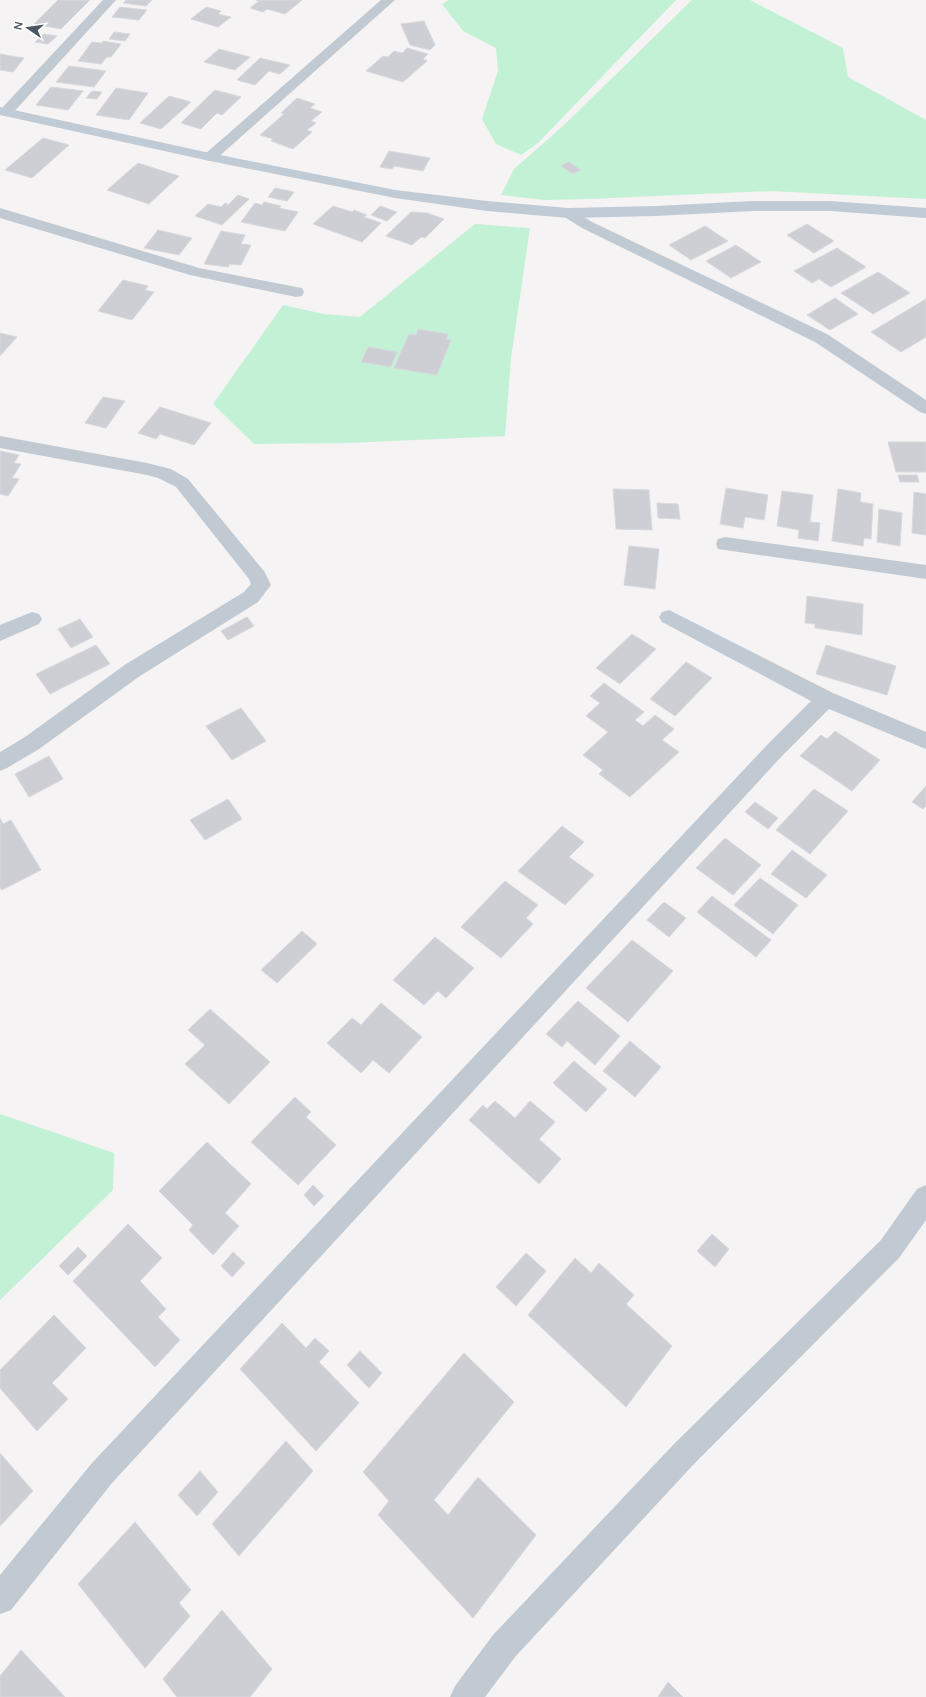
<svg xmlns="http://www.w3.org/2000/svg" width="926" height="1697" viewBox="0 0 926 1697" font-family="Manrope,sans-serif">
<style>
.green{fill:#c3f1d5}
.building{fill:#cdcfd5;stroke:#d7d9de}
.lines{fill:none;stroke-linecap:round;stroke-linejoin:round}
.street{fill:#c1cad2;fill-rule:evenodd}
.secondary{fill:#c1cbd6;fill-rule:evenodd}
</style>
<rect width="100%" height="100%" fill="#f5f3f3"/>
<path class="green" d="M449,0h227l-138,143 -17,12 -25,-11 -14,-25 16,-48 -2,-23 -33,-17 -21,-27z
M692,0h58l93,48 5,29 78,43v79l-155,-8 -183,8 -44,1 -43,-5 13,-26 49,-43z
M475,224l55,4 -19,130 -6,78 -158,7 -93,1 -41,-40 70,-99 41,9 36,3z
M0,1114l114,39 -1,37 -113,110z"/>
<path class="building" d="M58,0h32l-29,29 -27,-5z
M126,0h26l-6,6 -23,-3z
M256,0h46l-17,14 -18,-5 -4,3 -13,-4 9,-7z
M120,7l27,3 -8,10 -27,-3z
M206,7l15,4 -3,3 13,3 -13,10 -27,-8z
M424,21l11,24 -5,5 -20,-5 -9,-21z
M114,32l16,2 -5,7 -16,-2z
M44,34l13,2 -9,8 -13,-2z
M103,41l18,3 -10,13h-4l-6,7 -23,-3 14,-19 10,1z
M407,48l21,6 -5,5 4,2 -24,21 -37,-11 17,-15 5,1 6,-6 8,2z
M219,49l31,8 -15,13 -31,-8z
M0,54l24,4 -11,14 -13,-2z
M260,58l30,7 -10,9 -11,-3 -14,14 -18,-5z
M69,66l37,5 -12,16 -38,-5z
M51,87l32,4 -15,19 -32,-5z
M116,88l32,5 -19,27 -33,-5z
M215,90l26,7 -19,18 -5,-2 -16,16 -20,-6z
M92,91l10,1 -5,7 -11,-1z
M169,96l22,6 -30,27 -21,-6z
M297,98l18,6 -5,4 12,4 -11,9 5,2 -9,7 5,2 -19,17 -22,-8 2,-2 -13,-4 24,-21 -3,-1z
M43,138l26,7 -37,33 -27,-8z
M389,151l41,7 -7,13 -29,-5 -2,3 -12,-2z
M569,162l12,8 -8,4 -12,-8z
M138,163l41,13 -30,28 -42,-14z
M275,188l19,4 -7,9 -19,-4z
M238,195l11,4 -27,26 -27,-9 13,-12 13,3 4,-4 3,2z
M264,202l17,4 -2,2 19,4 -13,19 -44,-9 14,-19 7,2z
M333,206l19,6 2,-2 13,5 -3,2 17,6 -19,19 -49,-18z
M380,206l17,6 -10,9 -16,-6z
M411,212l16,1 17,6 -19,19 -4,-1 -9,8 -26,-9z
M807,224l27,17 -20,12 -27,-18z
M705,226l23,15 -37,19 -22,-15z
M158,230l34,8 -13,17 -35,-7z
M221,231l24,4 -4,9 10,1 -10,20 -11,-1 -2,3 -24,-3z
M736,245l25,17 -30,16 -25,-17z
M837,248l29,19 -35,20 -12,-8 -7,4 -18,-12z
M878,272l32,21 -37,21 -32,-21z
M123,280l25,6 -3,4 9,2 -22,28 -34,-9z
M835,298l23,16 -28,16 -23,-15z
M926,299v38l-25,15 -30,-20z
M418,329l30,5 -2,5 5,1 -14,35 -43,-7 15,-34 7,1z
M0,333l17,4 -17,19z
M368,347l29,5 -6,15 -30,-5z
M103,397l22,4 -19,27 -21,-5z
M160,407l51,16 -17,22 -34,-11 -4,5 -18,-6z
M888,442h38v30h-30z
M0,451l19,4 -5,8 7,1 -9,14 7,1 -11,17 -8,-2z
M898,475h19l2,7h-19z
M726,488l42,7 -4,25 -19,-3 -2,11 -23,-4z
M613,489l36,1 3,40 -36,-1z
M838,489l23,4 -1,9 13,2 -2,35 -7,-1 -1,8 -31,-5z
M782,491l31,4 -3,27 10,1 -2,18 -20,-3 1,-8 -22,-4z
M914,492l12,2v41l-14,-2z
M657,503l21,1 2,15 -22,-1z
M879,509l23,4 -2,33 -23,-4z
M629,546l30,3 -4,40 -31,-4z
M807,596l56,8 -1,31 -47,-7v-4l-10,-1z
M247,617l7,9 -26,14 -7,-9z
M80,619l13,18 -22,11 -13,-19z
M632,634l24,15 -36,35 -24,-16z
M96,645l14,19 -60,30 -14,-20z
M826,645l70,21 -9,29 -71,-21z
M686,662l26,16 -37,38 -25,-17z
M604,683l40,29 -9,8 8,6 12,-11 19,14 -12,11 17,12 -49,45 -31,-23 4,-4 -20,-15 25,-23 -22,-16 14,-13 -10,-7z
M241,708l25,33 -34,19 -26,-34z
M835,731l45,29 -28,31 -52,-35 21,-21 6,4z
M49,756l14,23 -34,18 -14,-23z
M926,786v20l-3,3 -11,-7z
M814,789l34,22 -38,43 -34,-24z
M228,799l14,20 -37,21 -15,-20z
M755,802l23,16 -10,11 -23,-17z
M0,818l3,6 8,-4 30,50 -39,20 -2,-2z
M562,826l22,16 -15,15 25,18 -29,30 -47,-34z
M725,838l36,27 -28,30 -37,-27z
M792,850l35,25 -21,23 -35,-24z
M760,878l38,27 -25,29 -39,-29z
M505,881l33,24 -12,13 7,6 -32,34 -40,-31z
M712,896l59,44 -15,17 -59,-45z
M664,902l22,16 -17,19 -22,-17z
M302,931l15,13 -40,39 -16,-13z
M435,937l39,31 -28,30 -8,-7 -14,14 -31,-25z
M632,940l41,31 -45,51 -42,-34z
M578,1001l42,35 -25,29 -28,-24 -5,6 -16,-13z
M381,1003l41,34 -33,36 -16,-13 -12,13 -34,-30 25,-25 9,7z
M210,1009l60,53 -41,42 -44,-40 20,-19 -17,-15z
M630,1041l31,26 -26,30 -32,-26z
M574,1061l33,28 -21,23 -33,-29z
M295,1097l16,15 -5,5 30,28 -38,40 -47,-43z
M495,1101l20,17 15,-17 25,21 -16,17 22,20 -22,25 -70,-64 14,-15 4,4z
M207,1142l44,42 -26,29 14,13 -26,29 -24,-25 4,-5 -34,-34z
M313,1185l11,11 -10,10 -10,-11z
M128,1224l34,34 -22,23 26,28 -8,8 22,23 -25,27 -82,-86z
M712,1234l17,15 -14,18 -18,-16z
M78,1247l9,9 -19,19 -9,-9z
M233,1252l12,11 -13,14 -11,-11z
M526,1253l20,18 -30,35 -20,-19z
M575,1258l16,15 8,-10 35,32 -8,9 46,42 -46,61 -98,-92z
M54,1315l32,33 -34,35 16,16 -31,32 -37,-43v-18z
M282,1323l24,25 9,-10 14,13 -10,11 40,41 -43,48 -76,-82z
M360,1351l22,22 -13,15 -22,-23z
M464,1353l50,49 -80,98 14,15 30,-38 58,58 -63,83 -95,-103 11,-14 -26,-29z
M286,1441l27,30 -74,85 -27,-32z
M0,1453l33,38 -33,35z
M200,1471l18,21 -21,24 -19,-21z
M135,1522l56,68 -12,13 11,13 -45,52 -67,-84z
M222,1610l50,59 -22,28h-73l-14,-18z
M21,1650l44,47h-65v-21z
M668,1682l15,15h-25z"/>
<g class="lines">
<path class="street" d="M103,0h13l-105,115 -5,1 -5,-1v-6z
M381,0h14l-180,160 -5,1 -5,-1 -2,-3 2,-3z
M0,208l199,60 97,19 6,1 2,4 -2,4 -6,1 -106,-22 -190,-57z
M568,208l5,2 19,12 235,112 99,66v14l-6,-2 -105,-70 -233,-114 -19,-12 -3,-3 3,-3z
M0,436l147,27 24,6 17,10 76,92 7,14 -13,17 -118,74 -101,73 -32,19 -7,3v-19l25,-15 101,-73 118,-72 7,-8 -2,-5 -73,-92 -18,-9 -11,-3 -147,-27z
M725,537l201,28v14l-208,-30 -2,-5 2,-5z
M669,610l164,83 93,39v17l-97,-40 -48,48 -669,726 -101,127 -11,4v-39l92,-112 675,-718 44,-44 -149,-79 -3,-5 3,-5z
M32,612l7,2 3,5 -3,5 -39,17v-16z
M926,1185v35l-27,38 -205,206 -179,193 -30,40h-35l5,-11 38,-51 181,-191 207,-204 36,-51z"/>
<path class="secondary" d="M0,107l210,46 185,37 92,11 81,7 88,-2 97,-5h77l96,7v10l-96,-7h-77l-97,5 -88,2 -81,-7 -92,-13 -185,-37 -210,-46z"/>
</g>
<g transform="translate(28 28) rotate(283)" stroke="#ffffff" stroke-width="3" paint-order="stroke">
<path d="M0-3L7 15L0 10L-7 15Z" fill="#4a5661"/>
<text y="-6" font-size="11" font-weight="bold" text-anchor="middle" fill="#4a5661">N</text>
</g>
</svg>
